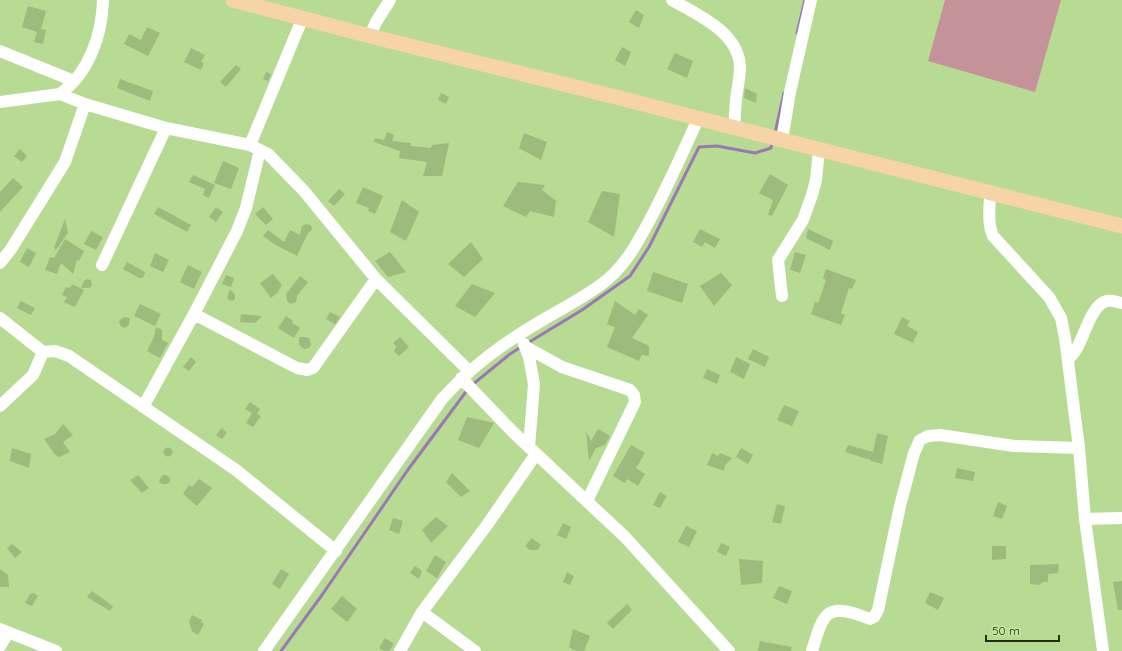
<svg xmlns="http://www.w3.org/2000/svg" width="1122" height="651" viewBox="0 0 1122 651" font-family="Quicksand,sans-serif">
<style>
.green{fill:#c49298}
.lines{fill:none;stroke-linecap:round;stroke-linejoin:round}
.stream{stroke:#9a79b3;stroke-width:3}
.building{fill:#9cbb7c}
.minor{stroke:#fff;stroke-width:12}
.major{stroke:#f7d3a8;stroke-width:15}
</style>
<rect width="100%" height="100%" fill="#b7db93"/>
<path class="green" d="M945,0h116l-26,92 -107,-31z"/>
<g class="lines">
<path class="stream" d="M797,33l8,-33
M775,133l9,-40
M526,344l56,-34 48,-34 19,-29 50,-100 18,-1 38,7 16,-5 1,-6
M472,385l38,-31 11,-7
M281,651l41,-56 85,-124 61,-82"/>
</g>
<path class="building" d="M28,6l18,5 -5,18 5,1 -3,14 -9,-2 3,-10 -15,-5z
M636,10l8,5 -5,13 -10,-6z
M147,27l13,6 -12,23 -24,-12 5,-10 12,6z
M622,47l9,5 -6,14 -10,-6z
M191,48l14,7 -4,7 3,1 -3,7 -17,-8z
M675,53l18,8 -6,17 -20,-9z
M236,65l5,4 -15,18 -6,-5z
M266,72l5,2 -3,7 -5,-2z
M120,79l33,12 -3,10 -33,-13z
M745,88l12,6 -1,9 -12,-5z
M441,93l8,4 -3,7 -8,-4z
M387,132l7,3 -2,6 19,2v3l20,2 1,-3 17,-2 -7,33h-19l4,-14 -28,-4 1,-7 -26,-9 1,-4 9,2z
M524,133l23,9 -6,18 -22,-12z
M20,149l7,7 -5,6 -8,-6z
M223,161l16,7 -8,21 -17,-6z
M770,174l18,11 -16,31 -4,-1 5,-15 -14,-7z
M193,175l22,10 -6,13 -6,-3 2,-6 -16,-7z
M13,178l10,9 -23,25v-20z
M518,182l27,3 -3,5 14,11 -2,16 -24,-6 -4,6 -23,-11z
M363,187l20,9 -8,18 -7,-3 1,-3 -13,-5z
M339,189l6,5 -11,12 -6,-5z
M602,191l18,3 -6,43 -26,-15z
M402,200l17,12 -13,29 -16,-9z
M158,207l33,18 -4,7 -33,-18z
M216,207l7,5 -7,10 -7,-5z
M263,207l10,12 -7,6 -11,-11z
M65,219l3,14 -12,17 -2,-2z
M306,224l5,1 1,5 -4,3 -11,23 -23,-12 -11,-8 5,-6 16,12 6,-12 10,5 2,-9z
M700,229l20,10 -5,9 -10,-6 -3,5 -9,-5z
M808,229l25,12 -3,9 -24,-12z
M91,231l12,6 -7,13 -12,-6z
M65,239l19,12 -5,10 -2,-1 -4,14 -12,-11 -4,11 -12,-4 5,-13 4,1z
M471,242l12,17 -19,18 -16,-13z
M27,248l9,5 -7,14 -9,-5z
M390,252l16,20 -18,5 -13,-16z
M795,252l11,3 -6,18 -10,-3z
M155,253l14,7 -6,12 -13,-6z
M127,262l18,10 -2,6h-4l-16,-9z
M188,265l14,7 -8,17 -14,-7z
M826,269l30,11 -4,9 -3,-1 -8,25 4,2 -4,10 -30,-11 4,-12 3,1 8,-23 -3,-2z
M653,272l35,12 -6,19 -35,-12z
M721,273l11,12 -18,21 -14,-20z
M273,274l9,11 -4,7 -7,6 -11,-15z
M226,275l8,3 -3,9 -9,-3z
M300,276l8,6 -11,14 -1,6 -6,2 -3,-3 -1,-7z
M87,279l4,1 1,6 -3,2h-8l3,-7z
M72,284l12,6 -9,17 -11,-5 3,-5 -5,-2 4,-8 4,1z
M472,284l23,9 -20,24 -20,-11z
M230,289l5,6v4l-3,2 -3,-1 -2,-3z
M21,301l14,7 -4,7 -14,-7z
M615,301l20,14 4,-6 9,6 -16,23 17,8v10l-7,-1 -3,6 -32,-14 8,-20 -8,-3z
M140,304l21,10 -6,12 -21,-10z
M330,312l10,5 -5,7 -9,-5z
M241,314l21,2 -7,7 -15,-1z
M286,316l7,5 -1,2 8,5 -6,10 -16,-10z
M124,317l6,1 -1,7 -4,3 -3,-1 -3,-4 1,-3z
M902,317l8,4 -3,5 11,6 -5,11 -19,-9z
M156,327l6,3v10l6,3 -8,15 -13,-7 7,-14z
M299,337h7l4,2 1,6 -2,3 -4,1 -3,-1 -3,-4z
M400,337l9,10 -10,9 -5,-5 2,-5 -3,-3z
M753,349l16,8 -4,10 -17,-8z
M191,357l5,5 -7,9 -6,-4z
M736,357l14,7 -6,15 -14,-7z
M707,369l13,6 -3,9 -14,-6z
M250,402l10,7 -3,5 4,2 -8,11 -7,-4 6,-10 -7,-4z
M784,405l15,6 -7,15 -15,-6z
M467,417l27,6 -15,25 -21,-8z
M63,424l10,11 -10,7 7,10 -11,5 -4,-2 -11,-16 11,-5z
M222,428l5,5 -5,6 -6,-4z
M598,429l12,7 -5,9 -9,3 -7,13 -3,-30 5,10z
M877,433l11,3 -6,28 -11,-3v-1l-26,-8 3,-7 25,7z
M631,445l14,8 -9,15 9,6 -7,12 -11,-7 -2,4 -12,-7z
M163.5 452a4.5 4.5 0 1 1 9 0a4.5 4.5 0 1 1-9 0Z
M12,448l19,6 -2,14 -19,-7z
M741,448l12,7 -5,9 -12,-7z
M712,453l6,3 2,-3 12,5 -7,7 -1,6 -17,-6z
M957,468l18,4 -2,9 -18,-3z
M452,473l18,18 -9,6 -15,-15z
M138,475l11,13 -7,5 -12,-13z
M163,475h3l4,3v3l-2,3h-5l-4,-2 2,-5z
M199,479l13,9 -15,18 -14,-12 6,-9 3,2z
M660,492l7,4 -7,12 -7,-3z
M998,502l9,4 -5,13 -9,-3z
M777,504l8,2 -4,18 -9,-2z
M436,517l12,9 -17,17 -9,-13z
M393,518l10,3 -4,13 -10,-4z
M563,523l8,4 -5,12 -9,-4z
M686,526l11,5 -8,16 -11,-5z
M532,538l9,7 -4,5h-7l-5,-4z
M721,543l9,4 -4,9 -9,-4z
M12,544l10,8 -7,6 -8,-10z
M992,546h14v13l-14,1z
M435,555l11,7 -9,16 -11,-7z
M739,559l24,2 -1,22 -21,2z
M1059,564l-1,9 -10,1v8h-5l-4,3 -9,-1v-19z
M415,566l7,5 -3,8 -9,-6z
M0,569l8,6 1,12h-9z
M281,569l8,5 -9,15 -8,-5z
M567,572l7,4 -4,9 -7,-3z
M1122,581v29h-4l-5,-28z
M779,586l13,5 -5,13 -14,-6z
M92,591l21,15 -3,5 -23,-14z
M930,592l14,6 -6,12 -13,-7z
M34,593l4,3 -6,10 -7,-3 5,-9z
M342,596l15,13 -10,13 -16,-13z
M627,604l5,6 -19,19 -6,-6z
M192,615l10,5 -1,2 3,2 -6,11 -6,-4 -3,-10z
M573,629l17,7 -6,15h-8l-7,-4z
M385,638l9,6 -5,7h-5l-5,-3z
M760,641l32,6 -1,4h-33z"/>
<g class="lines">
<path class="minor" d="M672,0c26,15 66,32 68,66 0,12 -3,23 -4,34 -1,9 -1,19 -2,28
M370,36l6,-14 14,-22
M0,51l74,30
M60,94c29,-21 42,-59 43,-94
M0,102l60,-8 25,10 81,24 84,17 18,9 36,37 72,88 93,92
M782,140l8,-48 21,-92
M250,145l53,-128
M990,192c0,14 -3,31 3,44l56,61 12,21 4,20 14,110 6,71 18,132
M0,263l11,-14 54,-87 20,-58
M102,265l64,-137
M782,296l-4,-36 25,-40 9,-25 4,-15 3,-31
M194,314l103,54 10,2 6,-2 63,-89
M0,318l43,34 12,-1 14,5 167,114 100,81
M524,344l5,13 5,27 -5,63
M526,347l36,20 68,23 4,5 1,7 -48,99
M1068,360c3,-4 7,-8 9,-12 7,-12 14,-40 27,-46 5,-3 12,0 18,1
M461,378l53,55 111,104 104,114
M0,406l33,-31 10,-23
M143,407l51,-93 43,-83 9,-23 14,-58
M1085,519l37,-1
M422,612l53,39
M0,629l56,22
M0,646l8,-13
M264,651l178,-252c31,-34 60,-55 99,-78 23,-14 47,-25 67,-42 21,-18 33,-43 46,-67 16,-31 30,-62 44,-93
M400,651l22,-39 65,-87 49,-71
M812,651c12,-41 15,-49 58,-32l4,-2 4,-7 22,-104 14,-53 6,-13 8,-4 12,-1 74,11 65,2"/>
<path class="major" d="M233,0l137,36 250,62 162,42 340,86"/>
</g>
<path d="M986 635v6h73v-6" fill="none" stroke="#202d10" stroke-width="2"/>
<text x="992" y="635" font-size="12" fill="#202d10" stroke="#c4e8a0" stroke-width="3" paint-order="stroke">50 m</text>
</svg>
